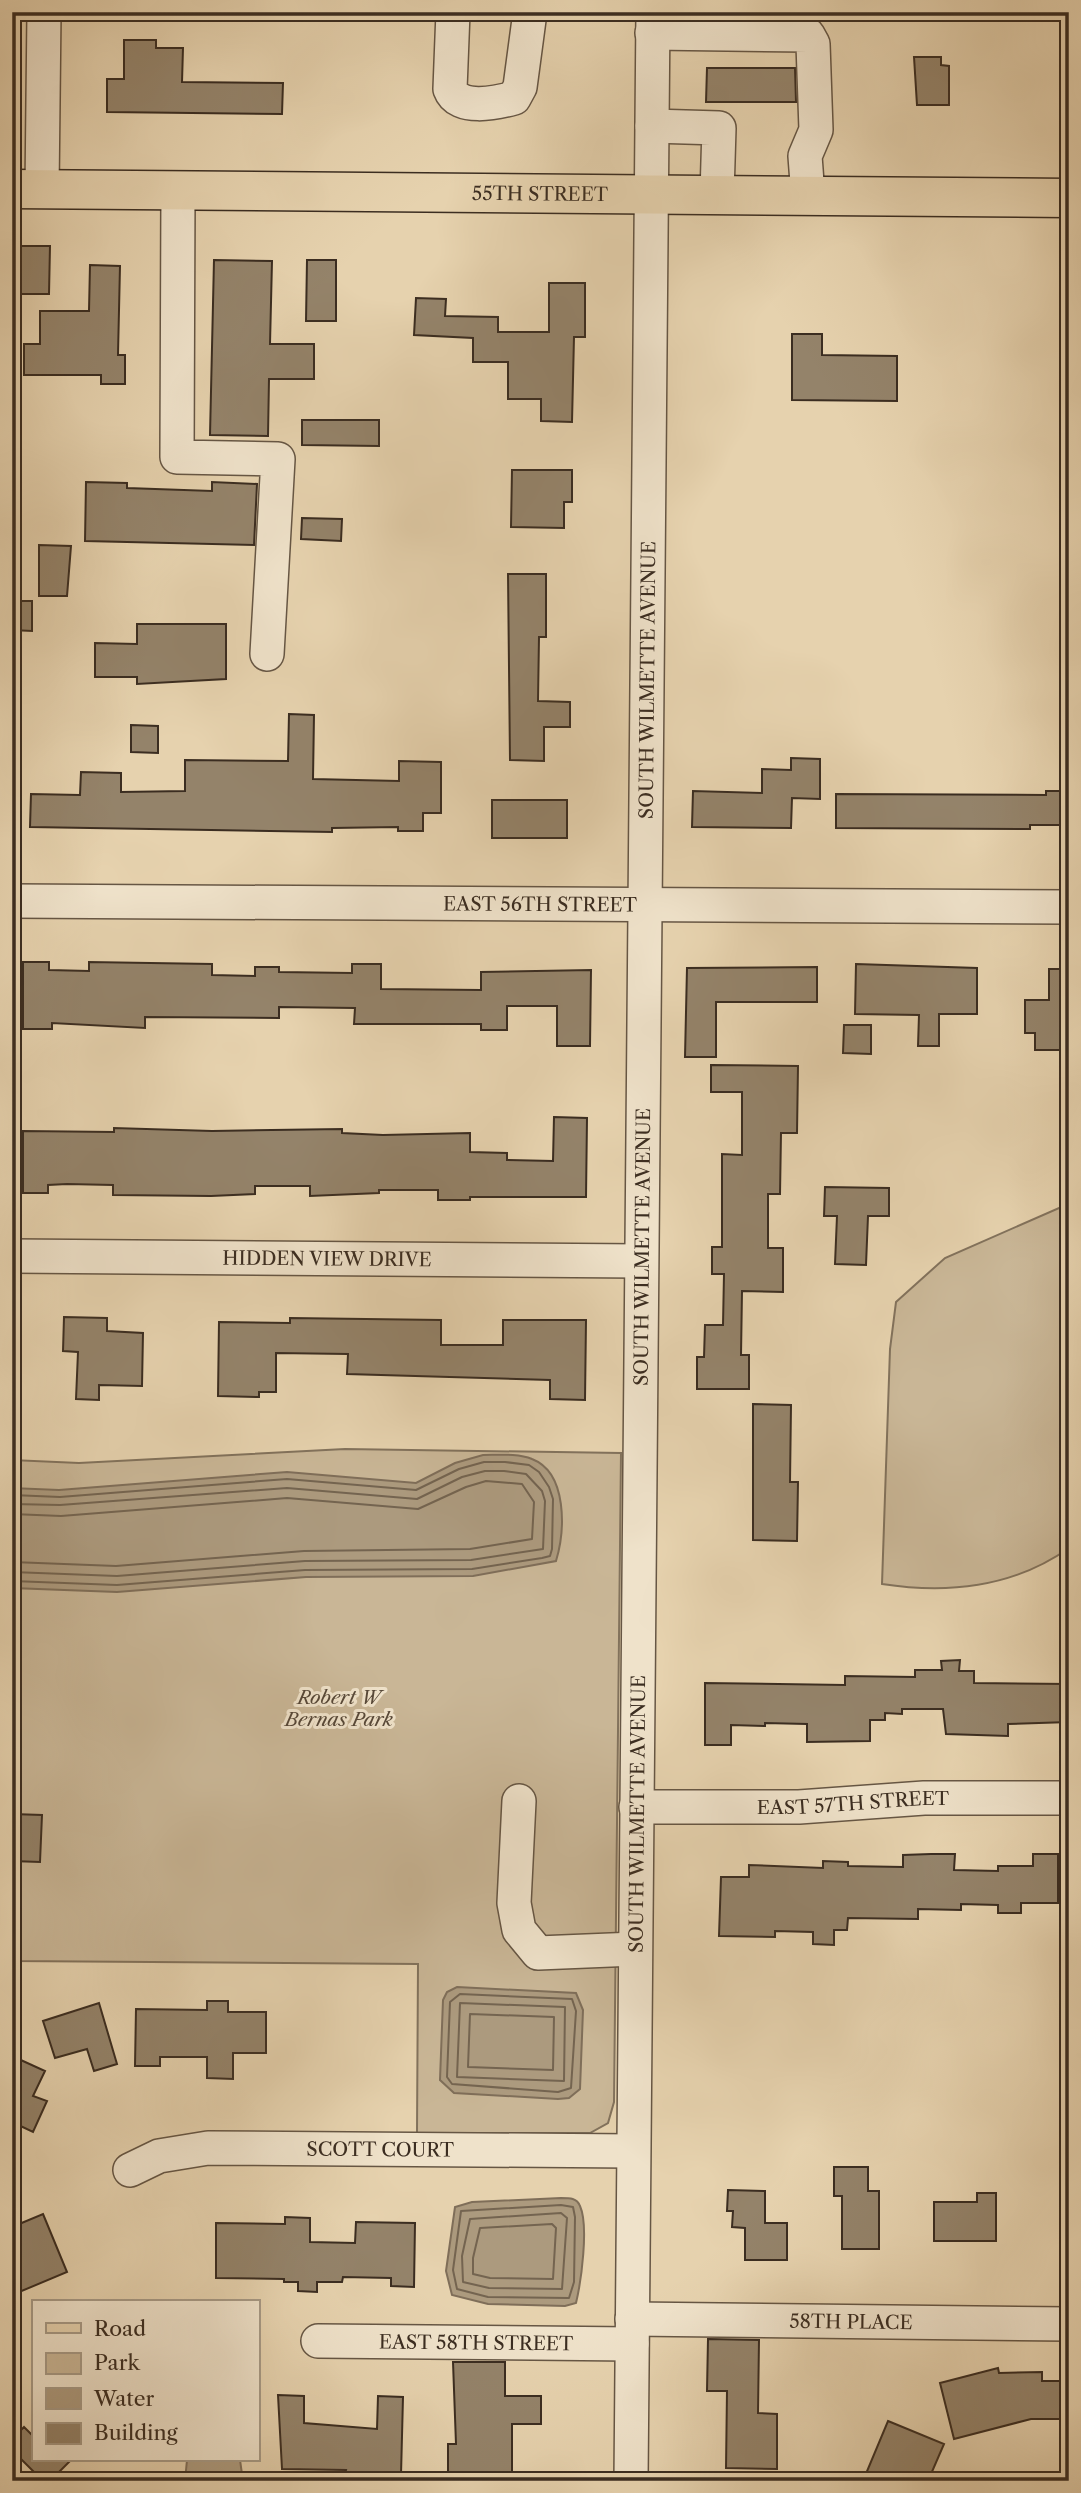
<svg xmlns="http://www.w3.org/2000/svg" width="1081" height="2493" viewBox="0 0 1081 2493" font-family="'Libre Caslon Text',serif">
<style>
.green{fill:#c9b696;stroke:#82725c;stroke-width:2}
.water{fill:#ac9a7e;stroke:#7f6e59;stroke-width:2}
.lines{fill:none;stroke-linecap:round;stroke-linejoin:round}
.shore{stroke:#746450;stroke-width:2}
.building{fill:#94836a;stroke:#3b2d21;stroke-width:2}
.minor-casing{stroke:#665644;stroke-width:36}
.major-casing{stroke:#3b2d21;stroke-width:41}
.minor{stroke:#efe2ca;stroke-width:33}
.major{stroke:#e6d2ae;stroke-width:38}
.labels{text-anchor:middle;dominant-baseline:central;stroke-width:6;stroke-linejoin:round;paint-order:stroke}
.street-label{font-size:19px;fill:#3b2d21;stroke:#efe2ca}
.park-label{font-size:19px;font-style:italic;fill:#574838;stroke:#efe2ca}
</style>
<rect width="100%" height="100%" fill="#e6d2ae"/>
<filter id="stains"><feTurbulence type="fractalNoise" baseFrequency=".00286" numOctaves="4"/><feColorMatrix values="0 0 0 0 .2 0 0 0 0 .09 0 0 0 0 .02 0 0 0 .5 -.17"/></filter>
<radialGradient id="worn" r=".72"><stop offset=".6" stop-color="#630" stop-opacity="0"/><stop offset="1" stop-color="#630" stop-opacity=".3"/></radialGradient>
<path class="green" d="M1059,1208h10v340c-55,39 -122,46 -187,36l8,-235 6,-47 49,-44z
M345,1449l276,4 -7,649 -6,21 -18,10h-173l1,-169 -406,-3v-501l67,3z"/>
<path class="water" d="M483,1455c15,0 35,-2 49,4 36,14 33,72 24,102l-83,15 -167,1 -189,15 -105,-4v-100l47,2 228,-18 129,11 39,-20z
M457,1987l119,6 7,17 -3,79 -11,9 -11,1 -104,-6 -14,-13 3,-80 4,-8z
M561,2198c9,0 16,0 19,8 9,20 1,76 -4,97l-11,3 -77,-2 -36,-9 -6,-24 9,-64 17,-5z
M187,2460h53l3,21h-58z"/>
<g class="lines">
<path class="shore" d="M12,1495l48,2 227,-18 129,11 43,-21 25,-7h21l24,3 10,7 10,15 4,12 -1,50 -2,7 -8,2 -70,11 -167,1 -188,15 -105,-4
M12,1504l48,1 227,-17 130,11 45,-22 23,-6h19l22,3 16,17 3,10 -2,48 -72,11 -166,1 -188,15 -105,-4
M12,1514l49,2 226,-18 131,11 48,-22 20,-6 36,3 12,18 -2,37 -62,10 -166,2 -188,15 -104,-4
M460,1994l112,5 4,12 -5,77 -13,4 -106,-8 -5,-7 3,-75z
M460,2003l105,4 -1,74 -107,-4z
M470,2014l84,3 -1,53 -85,-3z
M561,2205l12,2 2,10 -1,65 -5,16 -81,-1 -31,-8 -4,-19 8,-59z
M561,2213l6,5 -5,71 -73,-1 -26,-6 -1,-26 8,-37z
M552,2224l4,4 -3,51 -63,-1 -17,-4v-16l7,-30z"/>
</g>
<path class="building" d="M124,40h32v8h27l-1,34 101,1 -1,31 -175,-2v-33h17z
M914,57h27v8l8,1v39h-32z
M707,68h88l1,34h-90z
M12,246h38l-1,48h-37z
M214,260l58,1 -2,83h44v35h-45l-1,57 -58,-1z
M307,260h29v61h-30z
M90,265l30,1 -2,89h7v29h-24v-9h-77v-31h16v-33h49z
M549,283h36v54h-11l-2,85 -31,-1v-22h-33v-37h-35v-24l-59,-3 2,-37 30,1 -1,17 53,1v15h51z
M792,334h30v21l75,1v45l-105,-1z
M302,420h77v26l-77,-1z
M512,470h60v32h-8v26l-53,-1z
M86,482l41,1v5l85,3v-9l45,2 -3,61 -169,-4z
M302,518l40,1 -1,22 -40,-2z
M39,545l32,1 -4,50h-28z
M508,574h38v63h-7l-1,64 32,1v25h-26v34l-34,-1z
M12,601h20v30l-20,-1z
M137,624h89v55l-89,5v-7h-42v-34l42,1z
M289,714l25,1 -1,64 86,2v-20l42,1v51h-18v18h-25v-4l-66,1v4l-302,-5 1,-33 49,1 1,-23 40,1v19l64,-1v-31l103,1z
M131,725l27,1v27l-27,-1z
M791,758l29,1v40l-28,-1 -1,30 -99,-1 1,-36 69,2v-24l29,1z
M1046,791h23v34h-39v4l-194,-1v-34l210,1z
M492,800h75v38h-75z
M23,962h26v8l40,1v-9l123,2v11l43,1v-9h24v5l73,1v-9h29v25l100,1v-18l110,-2 -1,76h-33v-40h-50v24h-26v-6h-127l1,-16 -76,-1v11l-134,-1v11l-93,-5v6h-29z
M856,964l121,4v46h-38v32h-21l1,-31 -64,-1z
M817,967v35h-101v55h-31l2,-89z
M1049,969h20v81h-34v-17h-10v-33h24z
M844,1025h27v29l-28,-1z
M711,1065l87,1 -1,67h-16l-1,61h-12v54h15v44l-41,-1 -1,64h8v34h-52v-32h7l1,-32h18l1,-51h-12v-27h10v-93l20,1v-63h-31z
M554,1117l33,1 -1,79h-116v3h-32v-10h-59v3l-69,3v-10h-55v8l-44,2 -98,-1v-10l-46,-1 -19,1v8h-25v-62l91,1v-4l98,3 130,-2v4l41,2 87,-2v19l37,1v7l46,1z
M825,1187l64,1v28h-21l-2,49 -31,-1 2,-48h-13z
M64,1317l43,1v13l36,2 -1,53 -43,-1v15l-23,-1 2,-47 -15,-1z
M290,1318l151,2v25h62v-25h83l-1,80 -35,-1v-19l-203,-6 1,-20 -72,-1v39h-17v5l-41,-1 1,-74 71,1z
M753,1404l38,1 -1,77h8l-1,59 -44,-1z
M960,1660l-1,11h15v12l95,1v38l-61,2v12l-62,-2 -3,-25h-41v5l-17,-1v7h-15v21l-63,1v-18l-42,-1v3l-34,-1v20h-26v-62l140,2v-9l70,1v-7h27l-1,-9z
M12,1814l30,1 -2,47 -28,-1z
M931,1854h24l-1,16 44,1v-5h35v-12h25v49h-37v10h-23v-8l-37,-1v6l-43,-1v10l-70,-1 -1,12h-13v15l-21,-1v-12l-38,-1v6l-56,-1 2,-59h28v-12l74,3v-7l25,1v4l55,1v-12z
M207,2001h21v11h38v41h-33v26l-26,-1v-21h-47v9h-25l1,-57 71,1z
M99,2003l18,61 -23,7 -7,-22 -32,9 -12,-37z
M12,2056l33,15 -12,25 14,5 -14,31 -21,-10z
M834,2167h34v24h11v58h-37v-53h-8z
M728,2190l37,1v32h22v37h-42v-32l-13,-1 1,-16h-6z
M977,2193h19v48h-62v-39h43z
M43,2214l24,58 -55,23v-68z
M285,2217l25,1v24l45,1 1,-21 59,1 -1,64 -23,-1v-8l-48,-1 -1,5h-25v10l-19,-1v-9h-14v-3l-68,-1v-55l69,1z
M708,2339l51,1 -1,73 19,1v55l-51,-1 1,-77h-20z
M453,2362h52v34h36v28h-29v57h-64v-37h8z
M998,2368l1,5 43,-1v9h27v38h-38l-77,20 -14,-56z
M278,2395l26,1v27l73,6 1,-33 25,1 -2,78 -17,-1v7h-24v-7h-15l1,-4 -64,-1z
M888,2421l56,23 -16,37h-53l-10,-5z
M24,2427l9,9v24h38l-21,21h-7l-31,-31v-11z"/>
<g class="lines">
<defs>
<g id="minor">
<path d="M453,12l-3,77c8,22 46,14 64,9l6,-11 10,-75"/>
<path d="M652,33l156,2 5,9 3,86 -11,26 3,40"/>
<path d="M652,126l67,2 -2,66"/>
<path d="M42,189l2,-177"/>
<path d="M178,190l-1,267 101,2 -11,195"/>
<path id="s1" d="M12,901l1057,6"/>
<path id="s2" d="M12,1256l629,5"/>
<path d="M519,1801l-5,102 5,27 19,23 97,-4"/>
<path id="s3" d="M636,1807h163l125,-9h145"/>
<path id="s4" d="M130,2170l29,-14 49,-8 425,3"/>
<path id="s5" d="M632,2319l437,5"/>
<path id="s6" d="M318,2341l314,3"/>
<path id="s7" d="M631,2481l22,-2469"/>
</g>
<g id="major">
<path id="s8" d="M12,189l1057,9"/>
</g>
</defs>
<use href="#minor" class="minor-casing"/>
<use href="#major" class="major-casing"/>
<use href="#minor" class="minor"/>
<use href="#major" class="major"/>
</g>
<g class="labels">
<g class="street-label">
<text stroke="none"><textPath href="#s8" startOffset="528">55TH STREET</textPath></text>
<text stroke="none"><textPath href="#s7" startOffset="1801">SOUTH WILMETTE AVENUE</textPath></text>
<text stroke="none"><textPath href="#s1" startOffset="528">EAST 56TH STREET</textPath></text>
<text stroke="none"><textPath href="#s7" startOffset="1234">SOUTH WILMETTE AVENUE</textPath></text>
<text stroke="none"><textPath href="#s2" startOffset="315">HIDDEN VIEW DRIVE</textPath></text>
<text stroke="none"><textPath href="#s3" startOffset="217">EAST 57TH STREET</textPath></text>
<text stroke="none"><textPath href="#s7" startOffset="667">SOUTH WILMETTE AVENUE</textPath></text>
<text stroke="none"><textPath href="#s4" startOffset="254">SCOTT COURT</textPath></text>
<text stroke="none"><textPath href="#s5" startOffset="219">58TH PLACE</textPath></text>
<text stroke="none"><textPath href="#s6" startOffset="158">EAST 58TH STREET</textPath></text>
</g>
<g class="park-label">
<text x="339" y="1697">Robert W<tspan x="339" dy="22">Bernas Park</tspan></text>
</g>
</g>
<rect width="1081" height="2493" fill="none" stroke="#e6d2ae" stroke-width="42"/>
<rect x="14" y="14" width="1053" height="2465" fill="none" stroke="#3b2d21" stroke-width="3.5"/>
<rect x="21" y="21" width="1039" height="2451" fill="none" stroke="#3b2d21" stroke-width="2"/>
<rect x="32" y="2300" width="228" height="161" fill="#efe2ca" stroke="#a79a86" stroke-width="2"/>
<rect x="46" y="2323" width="35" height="10" fill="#e6d2ae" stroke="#a79a86" stroke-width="2"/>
<text x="94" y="2336" font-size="21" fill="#3b2d21">Road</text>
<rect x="46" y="2353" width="35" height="21" fill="#c9b696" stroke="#a79a86" stroke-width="2"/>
<text x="94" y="2370" font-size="21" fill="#3b2d21">Park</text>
<rect x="46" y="2388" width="35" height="21" fill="#ac9a7e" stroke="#a79a86" stroke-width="2"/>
<text x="94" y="2406" font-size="21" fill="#3b2d21">Water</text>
<rect x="46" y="2423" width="35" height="21" fill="#94836a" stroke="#a79a86" stroke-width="2"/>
<text x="94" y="2440" font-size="21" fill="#3b2d21">Building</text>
<rect width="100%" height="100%" filter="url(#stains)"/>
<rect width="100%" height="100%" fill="url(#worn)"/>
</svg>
